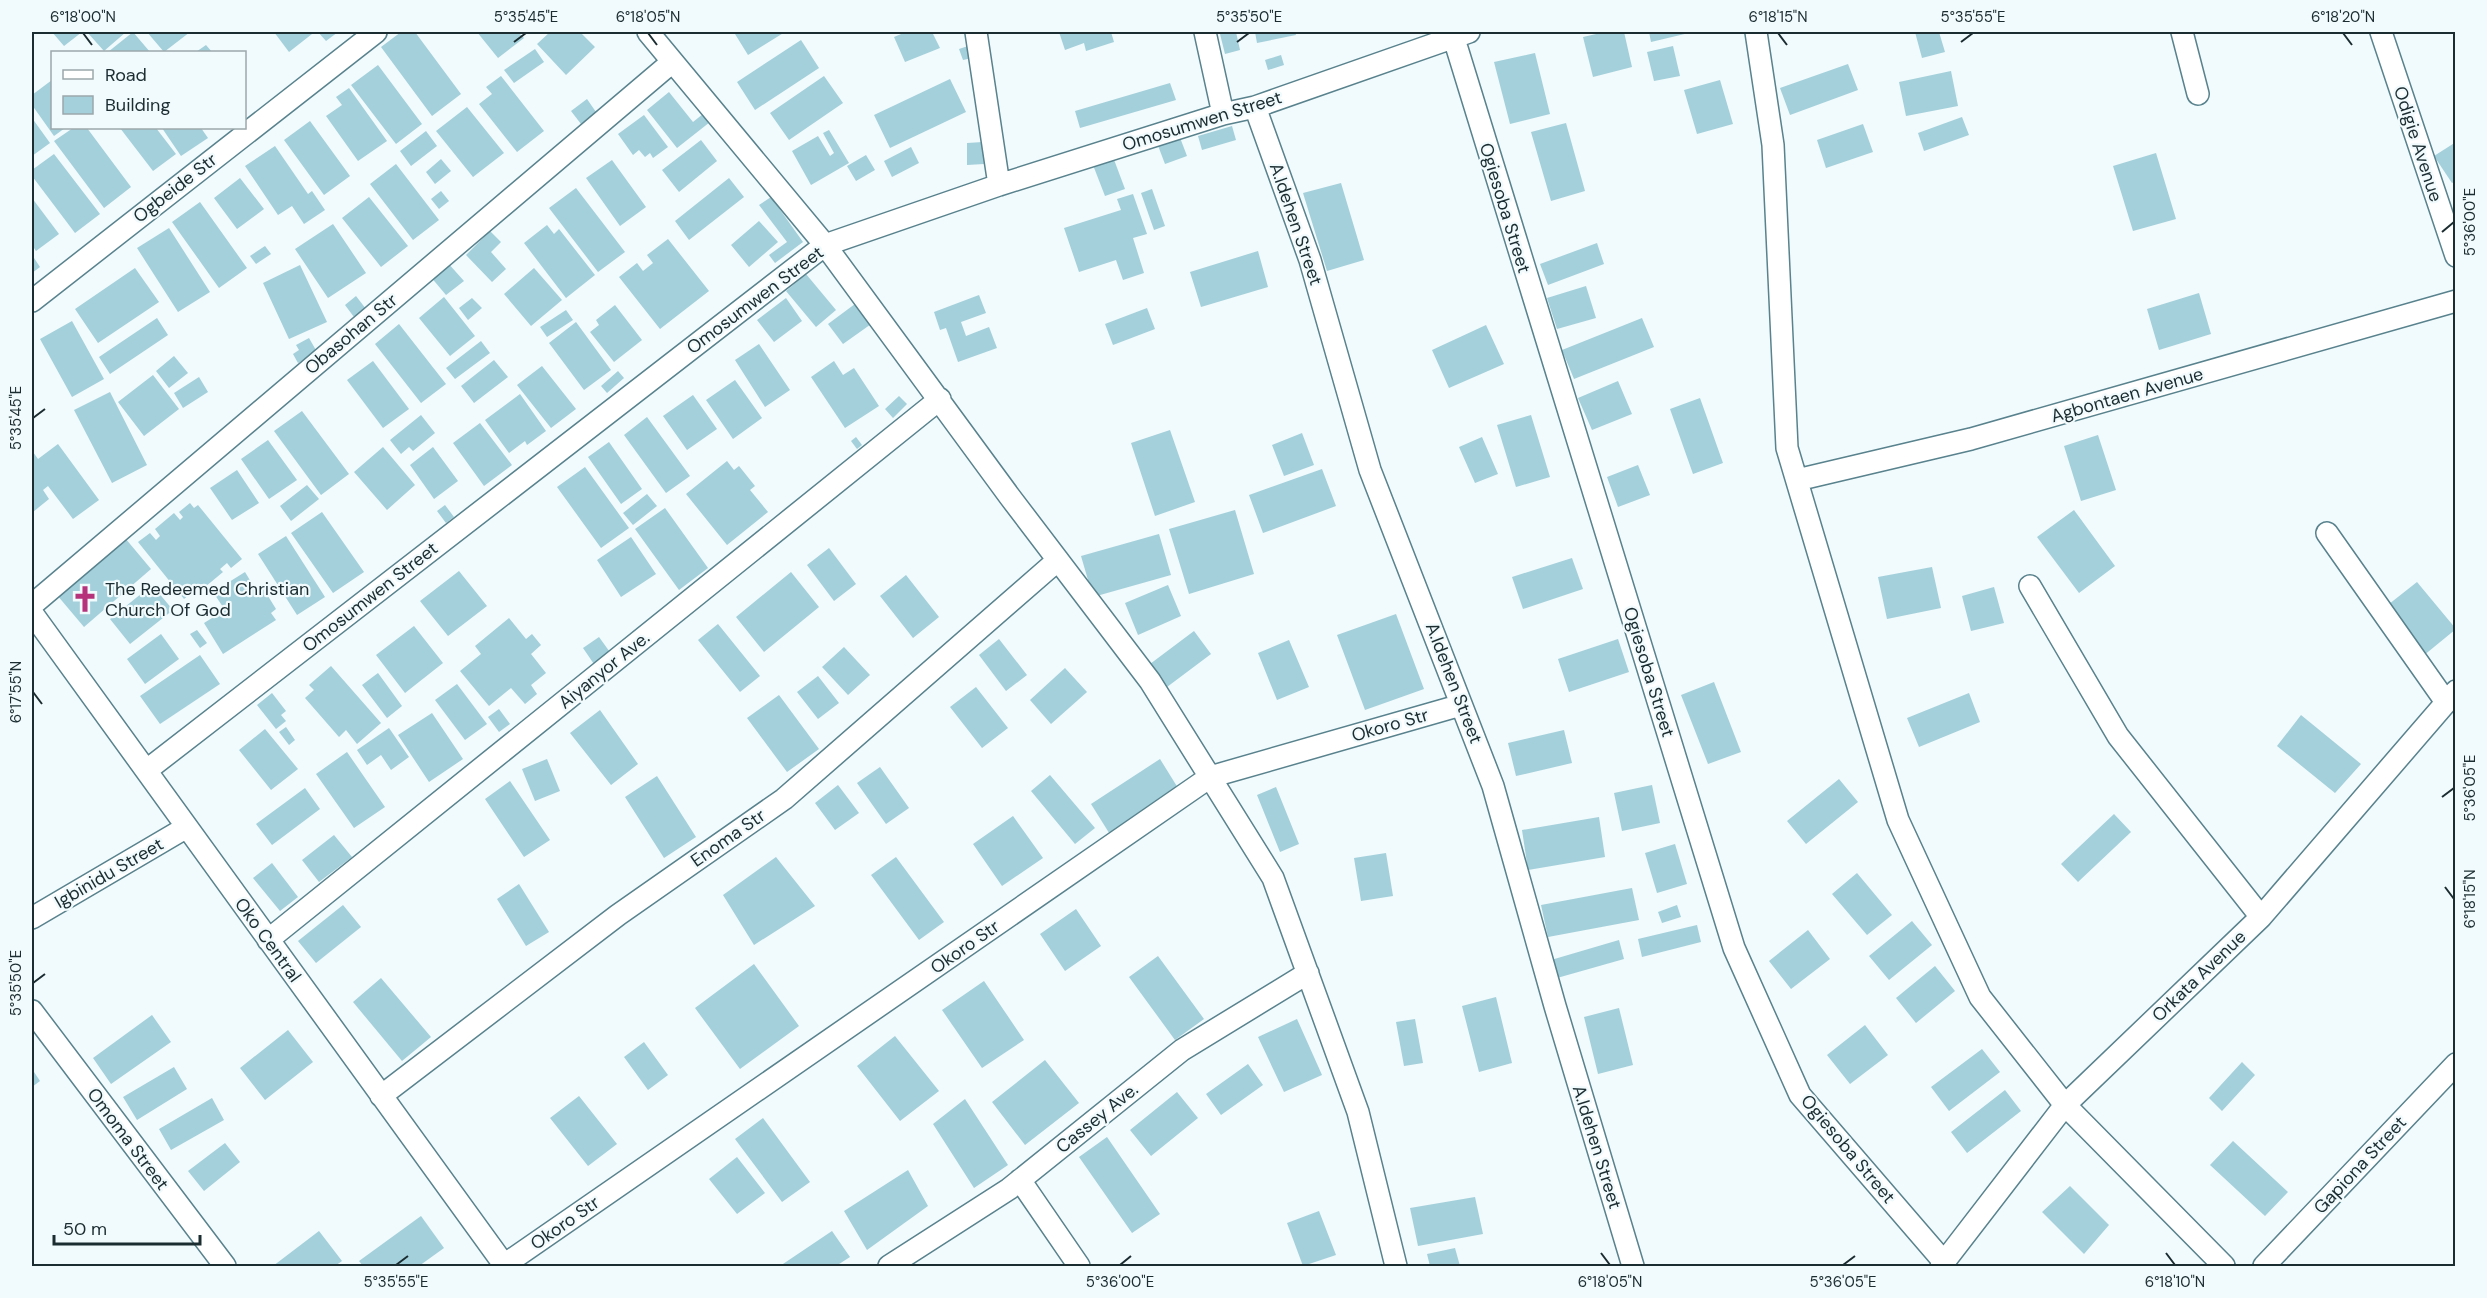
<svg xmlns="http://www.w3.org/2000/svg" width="2487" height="1298" viewBox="0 0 2487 1298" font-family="'DM Sans',sans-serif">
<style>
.building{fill:#a3d0db}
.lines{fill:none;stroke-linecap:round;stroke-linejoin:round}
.street-casing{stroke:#58828d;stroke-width:24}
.street{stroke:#fff;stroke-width:21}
.ticks{fill:none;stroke:#1b2d31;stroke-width:2}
.labels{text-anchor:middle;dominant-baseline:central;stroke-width:4.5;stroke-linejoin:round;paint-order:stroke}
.street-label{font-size:18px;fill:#1b2d31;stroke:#f1fafc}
.poi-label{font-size:18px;fill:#1b2d31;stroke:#f1fafc;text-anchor:start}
.neatline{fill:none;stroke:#1b2d31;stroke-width:2}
.ticks-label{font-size:15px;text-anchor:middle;fill:#1b2d31}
</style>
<rect width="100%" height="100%" fill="#f1fafc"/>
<path class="building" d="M52,32h30l-18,14z
M87,32h39l-22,19z
M133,32l17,20h-42z
M147,32h43l-26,20z
M274,32h35l3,2 -23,18z
M318,32h20l-12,9z
M401,32h14l46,62 -29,22 -51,-69z
M477,32h41l6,6 -26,20z
M550,32h30l15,15 -29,28 -29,-31z
M739,32h46l-37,23 -13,-21z
M906,32h26l8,16 -35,14 -11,-25z
M1059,32h52l3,10 -28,9 -2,-8 -19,7z
M1232,32h4l4,18 -15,4 -5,-20z
M1255,32h40l1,3 -39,8z
M1605,32h19l8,35 -39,10 -10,-40z
M1649,32h44l-42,10z
M1915,32h24l6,20 -23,6z
M801,40l18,28 -64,42 -18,-28z
M206,45l6,7h-16z
M968,46l4,12 -9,2 -4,-11z
M1673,46l7,30 -26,5 -7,-29z
M535,49l9,13 -30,21 -10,-13z
M1535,53l15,61 -40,10 -16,-62z
M1281,55l3,10 -16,5 -3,-10z
M1848,64l10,26 -68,25 -10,-27z
M378,65l44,59 -26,20 -45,-59z
M1951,71l7,35 -52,10 -7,-34z
M501,76l43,55 -27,21 -38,-48 13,-10 -6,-7z
M824,76l19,27 -54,37 -19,-27z
M950,79l16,33 -76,36 -16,-33z
M52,80v48h13l-11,8 -22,-31v-10z
M1720,80l13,44 -36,10 -13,-44z
M1170,83l6,17 -96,28 -5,-17z
M349,88l38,53 -29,20 -32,-45 16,-11 -6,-8z
M669,92l24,30 10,-8 7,8 -33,26 -30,-38z
M587,99l9,13 -15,12 -10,-13z
M467,107l37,46 -31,24 -37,-46z
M644,115l24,32 -15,11 -3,-5 -5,4 -6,-7 -6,5 -15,-21z
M1962,117l7,18 -45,16 -6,-18z
M32,118l18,25 -18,13z
M310,121l40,55 -26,19 -40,-55z
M1566,123l19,68 -34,10 -20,-69z
M1863,124l10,28 -47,16 -9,-28z
M1232,126l4,14 -34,10 -4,-14z
M73,128h14l44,59 -27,21 -50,-67z
M120,128h36l20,26 -23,17z
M162,128h39l7,10 -27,18z
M829,130l20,33 -38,22 -19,-34 26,-15 12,20 4,-3 -11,-20z
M426,131l11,15 -26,20 -11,-15z
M1179,135l8,21 -22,8 -8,-21z
M701,140l16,21 -38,31 -17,-22z
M983,142l1,22 -17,1v-22z
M2456,142v39l-4,2 -18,-27z
M275,146l33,48 4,-3 13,19 -21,14 -12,-18 -14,9 -33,-49z
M911,147l8,16 -27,14 -8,-16z
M2156,153l20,66 -43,12 -20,-65z
M54,154l46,60 -25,19 -43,-57v-6z
M866,155l9,15 -19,11 -9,-15z
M1113,157l12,32 -20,7 -12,-31z
M441,159l10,12 -16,13 -9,-12z
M612,160l34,47 -26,19 -34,-48z
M396,164l43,56 -26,20 -43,-56z
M240,178l24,31 -27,20 -23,-31z
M729,178l15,19 -55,43 -14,-19z
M1341,183l23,77 -37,11 -24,-78z
M576,188l49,64 -27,20 -49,-64z
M1152,189l13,37 -11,4 -13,-37z
M441,191l8,10 -10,8 -8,-10z
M1133,194l14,40 -14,4 11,35 -21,7 -7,-20 -37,12 -15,-44 57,-18 -4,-11z
M369,197l39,49 -27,21 -39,-49z
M771,197l32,45 -28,21 -6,-8 18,-13 -28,-37z
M32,198l27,36 -23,17 -4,-6z
M200,202l47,66 -28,20 -47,-66z
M759,221l19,21 -29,25 -18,-22z
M333,224l33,49 -38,25 -33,-49z
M547,225l7,9 5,-5 36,46 -29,23 -42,-55z
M169,228l41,64 -32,20 -41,-64z
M490,231l11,11 -10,10 15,17 -14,13 -26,-27z
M668,239l41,52 -49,38 -41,-52 18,-14 6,8 10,-8 -6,-8z
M1597,243l7,21 -56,21 -8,-21z
M265,246l6,8 -15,10 -6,-8z
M1258,251l10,36 -67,20 -11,-35z
M32,255l8,12 -8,6z
M447,262l17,19 -18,14 -16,-19z
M300,265l27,57 -38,17 -26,-56z
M135,268l24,34 -61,41 -23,-34z
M534,268l28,32 -31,26 -27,-32z
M806,274l30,36 -20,17 -30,-36z
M1586,286l10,32 -39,11 -10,-31z
M2199,293l12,41 -52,16 -12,-41z
M979,295l7,18 -25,9 5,14 23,-9 8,21 -39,14 -12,-34 -6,2 -6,-18z
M356,296l10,13 -12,8 -9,-12z
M444,297l31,39 -25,20 -31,-38z
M472,298l10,10 -14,12 -9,-12z
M786,298l16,23 -28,21 -17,-22z
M859,301l15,21 -31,22 -15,-20z
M615,305l27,35 -28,22 -24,-30 9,-7 -3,-5z
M1147,308l8,21 -42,16 -8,-21z
M566,310l7,10 -26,17 -7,-10z
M157,318l11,17 -58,39 -11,-17z
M1642,318l12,29 -80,32 -12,-29z
M72,321l32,58 -32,18 -32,-58z
M576,322l35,48 -27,20 -35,-47z
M399,324l47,60 -25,19 -46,-59z
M1486,325l18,39 -55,24 -17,-38z
M309,338l8,14 -19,11 -5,-9 6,-4 -3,-5z
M481,341l9,12 -35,26 -9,-11z
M759,344l31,46 -25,17 -30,-47z
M174,356l14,17 -19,15 -13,-17z
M494,360l14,17 -34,26 -13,-17z
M373,361l36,48 -26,19 -36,-48z
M834,361l9,14 11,-7 25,38 -34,22 -34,-51z
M542,366l34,43 -25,19 -34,-43z
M618,371l6,7 -17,15 -6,-7z
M153,375l26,34 -35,27 -26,-34z
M199,377l9,15 -25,16 -9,-15z
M735,380l27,38 -29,21 -27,-39z
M1618,381l14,33 -40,16 -14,-32z
M110,392l37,73 -35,18 -38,-73z
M520,394l26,37 -19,14 -2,-4 -16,12 -24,-33z
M693,395l24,34 -30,21 -24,-34z
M899,396l8,8 -14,14 -8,-9z
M1700,398l23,65 -30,11 -23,-65z
M302,411l47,63 -28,21 -47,-64z
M421,415l14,18 -22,18 -4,-4 -8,7 -11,-14z
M1531,415l19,62 -34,10 -19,-62z
M647,417l43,59 -24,17 -42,-58z
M480,423l32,42 -28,21 -31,-43z
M1170,430l25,72 -40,14 -24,-73z
M1302,433l12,32 -30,11 -12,-31z
M2098,435l18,55 -35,11 -17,-55z
M856,437l6,8 -5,4 -6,-8z
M1482,437l16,37 -23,9 -16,-36z
M268,440l29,40 -28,19 -28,-40z
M609,442l33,47 -21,15 -33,-47z
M58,444l41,56 -26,19 -25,-33 -5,4 6,9 -16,13 -1,-3v-56l1,-1 5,7z
M383,447l32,38 -28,25 -33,-38z
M433,447l25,34 -24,18 -24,-34z
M727,461l7,9 5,-4 16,20 -5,4 18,22 -41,33 -41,-51z
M1638,465l12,30 -32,12 -11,-30z
M585,467l44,61 -28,20 -44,-61z
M1322,469l14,37 -73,27 -14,-38z
M237,470l22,33 -27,17 -22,-32z
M307,485l12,14 -28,22 -11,-15z
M647,494l10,12 -24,19 -10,-12z
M190,503l4,5 4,-3 44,54 -11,9 -4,-5 -7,6 3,3 -18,15 -3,-3 -18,15 -46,-57 12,-9 6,7 4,-4 -5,-7 19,-16 6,7 3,-3 -4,-5z
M445,505l9,12 -8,6 -9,-12z
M665,508l43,60 -29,22 -44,-61z
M1235,510l19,64 -65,20 -20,-65z
M2074,510l41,56 -36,27 -42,-56z
M322,512l42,60 -31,21 -42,-60z
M1159,534l12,41 -78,22 -12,-41z
M286,536l39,61 -28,18 -39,-61z
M631,537l25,37 -35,23 -24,-37z
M125,538l26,31 -67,58 -27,-32z
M829,548l27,36 -22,17 -27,-36z
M1572,558l11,31 -60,20 -11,-32z
M1932,567l9,41 -54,11 -9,-42z
M459,571l28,35 -39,30 -28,-35z
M245,572l12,20 6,-4 13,21 -5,4 5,7 -53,34 -19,-31 21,-13 -12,-18z
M791,572l28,35 -55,45 -28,-35z
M906,575l33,42 -26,21 -33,-42z
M2417,582l39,47 -33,27 -39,-48z
M152,585l21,25 -43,34 -20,-25z
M1168,585l13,31 -43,19 -13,-32z
M1994,587l10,36 -33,8 -9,-35z
M1396,614l28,75 -59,21 -28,-75z
M509,618l17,21 6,-5 9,11 -10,9 15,19 -15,12 6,9 -12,10 -14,-16 -22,18 -29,-35 21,-17 -6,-8z
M718,624l42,52 -20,16 -42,-52z
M414,626l29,37 -38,30 -29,-38z
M197,630l10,13 -7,5 -10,-14z
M1194,631l17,23 -44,33 -17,-23z
M161,634l18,25 -34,25 -18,-25z
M599,637l13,18 -16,12 -13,-19z
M999,639l28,36 -21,16 -27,-36z
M1618,639l11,33 -60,20 -11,-33z
M1289,640l20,47 -32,13 -19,-47z
M844,647l26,28 -22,20 -26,-28z
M200,655l20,29 -60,40 -20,-28z
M331,666l50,57 -24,21 -11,-14 -7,7 -34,-39 9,-8 -5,-5z
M1065,668l22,24 -36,32 -21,-24z
M378,673l24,33 -15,12 -25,-33z
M818,676l21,27 -21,16 -21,-27z
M1714,682l27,70 -33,12 -27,-69z
M457,684l30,40 -22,16 -30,-40z
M976,687l32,41 -26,20 -32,-41z
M272,693l14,18 -5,4 5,6 -10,8 -19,-24z
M1969,693l11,29 -61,25 -12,-29z
M779,695l40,54 -32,23 -40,-54z
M499,709l11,15 -11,8 -11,-15z
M600,710l38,54 -27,21 -41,-52z
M432,713l31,46 -34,23 -31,-47z
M2301,715l60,49 -26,29 -58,-47z
M286,727l9,13 -6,5 -10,-13z
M389,728l20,29 -18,13 -10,-15 -14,10 -10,-15z
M265,729l33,40 -27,21 -32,-40z
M1564,730l8,33 -56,13 -8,-33z
M347,752l38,55 -31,21 -38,-54z
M547,759l13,32 -25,10 -13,-32z
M1160,759l18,29 -67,48 -20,-32z
M880,767l29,41 -23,16 -29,-41z
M1050,775l45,53 -20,16 -44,-53z
M657,776l39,61 -32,21 -39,-61z
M1839,779l19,23 -52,42 -19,-23z
M510,781l40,59 -26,17 -39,-58z
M838,785l21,28 -24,17 -20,-27z
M1652,785l8,38 -38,8 -8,-38z
M1276,787l23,57 -19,8 -23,-57z
M305,788l15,21 -48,36 -16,-21z
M2114,814l17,18 -53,50 -17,-18z
M1013,816l30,42 -41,28 -29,-42z
M1599,817l6,40 -77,13 -6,-40z
M334,835l18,22 -33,25 -17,-22z
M1675,844l12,40 -30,9 -12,-40z
M1386,853l7,43 -32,5 -7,-43z
M776,857l39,49 -61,39 -31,-50z
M896,857l48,65 -25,18 -48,-65z
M272,863l26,34 -18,14 -27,-33z
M1857,873l35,42 -25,20 -35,-41z
M519,884l30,48 -23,14 -29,-47z
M1632,888l7,32 -91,17 -7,-32z
M343,905l18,22 -45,36 -18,-22z
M1677,905l4,12 -19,6 -4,-11z
M1076,909l25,37 -36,25 -25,-37z
M1912,921l20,24 -43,35 -20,-24z
M1697,925l4,17 -59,15 -4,-18z
M1808,930l22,29 -39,30 -22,-28z
M1619,940l5,19 -67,19 -6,-18z
M1158,956l46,63 -29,21 -46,-63z
M754,964l45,62 -59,43 -45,-61z
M1935,966l20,25 -39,32 -20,-25z
M381,978l50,59 -29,24 -49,-59z
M984,981l40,59 -42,28 -40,-58z
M1496,997l16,66 -33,9 -17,-66z
M1619,1008l14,57 -35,9 -14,-57z
M152,1015l19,27 -60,42 -18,-26z
M1297,1019l25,56 -38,17 -26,-55z
M1415,1019l8,44 -19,3 -8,-44z
M1865,1025l23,30 -38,29 -23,-29z
M288,1030l25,32 -48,38 -25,-32z
M895,1036l44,55 -39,30 -43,-55z
M644,1042l24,33 -20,15 -24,-33z
M1982,1049l18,23 -51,39 -18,-24z
M1045,1060l34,43 -54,42 -33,-43z
M2242,1062l13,13 -33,36 -13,-13z
M1248,1064l15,21 -42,30 -15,-21z
M174,1067l13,22 -50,31 -14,-23z
M32,1069l8,12 -8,6z
M2005,1090l16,21 -54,42 -16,-21z
M1177,1092l21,26 -47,38 -21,-26z
M579,1096l38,48 -29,22 -38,-48z
M212,1098l12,22 -53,30 -12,-21z
M965,1099l43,66 -34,23 -41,-64z
M763,1118l47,64 -28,20 -47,-63z
M1107,1137l53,77 -28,19 -53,-76z
M2233,1141l55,51 -23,24 -55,-51z
M225,1143l15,19 -36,29 -16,-20z
M737,1157l28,36 -28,21 -28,-35z
M908,1170l20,36 -61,44 -23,-39z
M2070,1186l39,39 -25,29 -42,-42z
M1475,1197l8,37 -65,12 -8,-38z
M1319,1211l17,44 -33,11 -16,-43z
M421,1216l23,32 -25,18h-56l-4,-5z
M319,1231l23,30 -7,5h-62z
M832,1231l18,26 -14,9h-56z
M1455,1248l5,18h-30l-3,-12z"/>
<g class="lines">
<defs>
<path id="street" d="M648,32l177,213 185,252 140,184 123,197 85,234 38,154
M976,32l23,153
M1205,32l18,82
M1452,32l282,916 66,147 144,167
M1756,32l17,113 14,303 111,372 82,177 85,108 159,161
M2182,32l16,62
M2381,32l75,224
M1255,107l55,153 60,210 123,316 62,220 78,260
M32,301l344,-269
M1797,480l174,-41 485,-138
M2327,533l119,169
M2030,586l88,150 143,181
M32,605l639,-542
M32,613l473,653
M147,770l678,-525 174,-60 224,-71 32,-7 214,-75
M32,918l155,-91
M268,940l672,-541
M32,1011l193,255
M381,1096l237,-181 166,-116 274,-239
M1020,1180l59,86
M504,1265l706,-488 251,-72
M889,1266l120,-77 173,-139 126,-77
M1941,1266l124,-161 196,-188 195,-226
M2264,1266l192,-202"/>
</defs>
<use href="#street" class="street-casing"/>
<use href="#street" class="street"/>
</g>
<path class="ticks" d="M83,33l9,12M648,33l9,12M1778,33l9,12M2343,33l9,12M514,42l12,-9M1237,42l12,-9M1961,42l12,-9M2442,232l12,-10M33,418l12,-9M33,692l9,12M2442,797l12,-9M2445,887l9,12M33,983l12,-9M1601,1253l9,12M2166,1253l9,12M396,1265l12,-9M1120,1265l11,-9M1843,1265l12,-9"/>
<defs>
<symbol id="church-bare" viewBox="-9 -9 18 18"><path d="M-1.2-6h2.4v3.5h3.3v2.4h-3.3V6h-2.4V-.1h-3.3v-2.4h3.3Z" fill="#b6337b" stroke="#f1fafc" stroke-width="2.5" paint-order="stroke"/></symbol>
</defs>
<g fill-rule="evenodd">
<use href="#church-bare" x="66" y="580" width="38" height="38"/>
</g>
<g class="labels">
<g class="street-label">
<text transform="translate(1202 121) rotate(-17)">Omosumwen Street</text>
<text transform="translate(2418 144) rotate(72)">Odigie Avenue</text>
<text transform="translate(175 188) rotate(-38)">Ogbeide Str</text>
<text transform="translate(1505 208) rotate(73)">Ogiesoba Street</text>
<text transform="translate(1296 224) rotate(71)">A.Idehen Street</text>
<text transform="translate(755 300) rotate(-37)">Omosumwen Street</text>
<text transform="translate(351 334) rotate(-40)">Obasohan Str</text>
<text transform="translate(2127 395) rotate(-16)">Agbontaen Avenue</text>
<text transform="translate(370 597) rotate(-38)">Omosumwen Street</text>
<text transform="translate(604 670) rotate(-39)">Aiyanyor Ave.</text>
<text transform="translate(1649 672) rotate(73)">Ogiesoba Street</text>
<text transform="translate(1454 683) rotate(69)">A.Idehen Street</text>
<text transform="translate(1390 725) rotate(-16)">Okoro Str</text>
<text transform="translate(728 838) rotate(-35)">Enoma Str</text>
<text transform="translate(109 873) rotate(-30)">Igbinidu Street</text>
<text transform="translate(268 940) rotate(54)">Oko Central</text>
<text transform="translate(965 947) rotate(-35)">Okoro Str</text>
<text transform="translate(2199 976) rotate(-44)">Orkata Avenue</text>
<text transform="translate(1097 1118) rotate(-39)">Cassey Ave.</text>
<text transform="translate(128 1139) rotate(53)">Omoma Street</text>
<text transform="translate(1597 1147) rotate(73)">A.Idehen Street</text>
<text transform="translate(1848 1149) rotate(50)">Ogiesoba Street</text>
<text transform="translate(2360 1165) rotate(-47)">Gapiona Street</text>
<text transform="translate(565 1223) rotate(-35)">Okoro Str</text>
</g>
<g class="poi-label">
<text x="105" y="589">The Redeemed Christian<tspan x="105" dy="21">Church Of God</tspan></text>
</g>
</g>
<rect width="2487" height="1298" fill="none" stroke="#f1fafc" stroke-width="66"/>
<rect x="51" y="51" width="195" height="78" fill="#f1fafc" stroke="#9ba8ab" stroke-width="1.5"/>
<rect x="63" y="70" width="30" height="9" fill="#ffffff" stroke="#9ba8ab" stroke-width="1.5"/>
<text x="105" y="81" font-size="18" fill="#1b2d31">Road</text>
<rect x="63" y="96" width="30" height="18" fill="#a3d0db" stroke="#9ba8ab" stroke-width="1.5"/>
<text x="105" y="111" font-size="18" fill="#1b2d31">Building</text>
<path d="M54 1235v9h146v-9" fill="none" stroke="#1b2d31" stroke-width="3"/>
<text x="63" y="1235" font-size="18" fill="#1b2d31" stroke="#f1fafc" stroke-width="4.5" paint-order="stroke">50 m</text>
<rect x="33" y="33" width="2421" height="1232" class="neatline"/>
<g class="ticks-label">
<text x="83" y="22">6°18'00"N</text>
<text x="526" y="22">5°35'45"E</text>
<text x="648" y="22">6°18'05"N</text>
<text x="1249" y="22">5°35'50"E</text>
<text x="1778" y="22">6°18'15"N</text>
<text x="1973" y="22">5°35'55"E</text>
<text x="2343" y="22">6°18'20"N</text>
<text transform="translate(2470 222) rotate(-90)" y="5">5°36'00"E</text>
<text transform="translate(16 418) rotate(-90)" y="5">5°35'45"E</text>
<text transform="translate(16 692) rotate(-90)" y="5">6°17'55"N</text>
<text transform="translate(2470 788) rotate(-90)" y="5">5°36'05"E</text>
<text transform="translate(2470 899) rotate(-90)" y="5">6°18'15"N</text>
<text transform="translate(16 983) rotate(-90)" y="5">5°35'50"E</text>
<text x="396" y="1287">5°35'55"E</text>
<text x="1120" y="1287">5°36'00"E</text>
<text x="1610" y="1287">6°18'05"N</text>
<text x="1843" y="1287">5°36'05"E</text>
<text x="2175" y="1287">6°18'10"N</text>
</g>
</svg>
